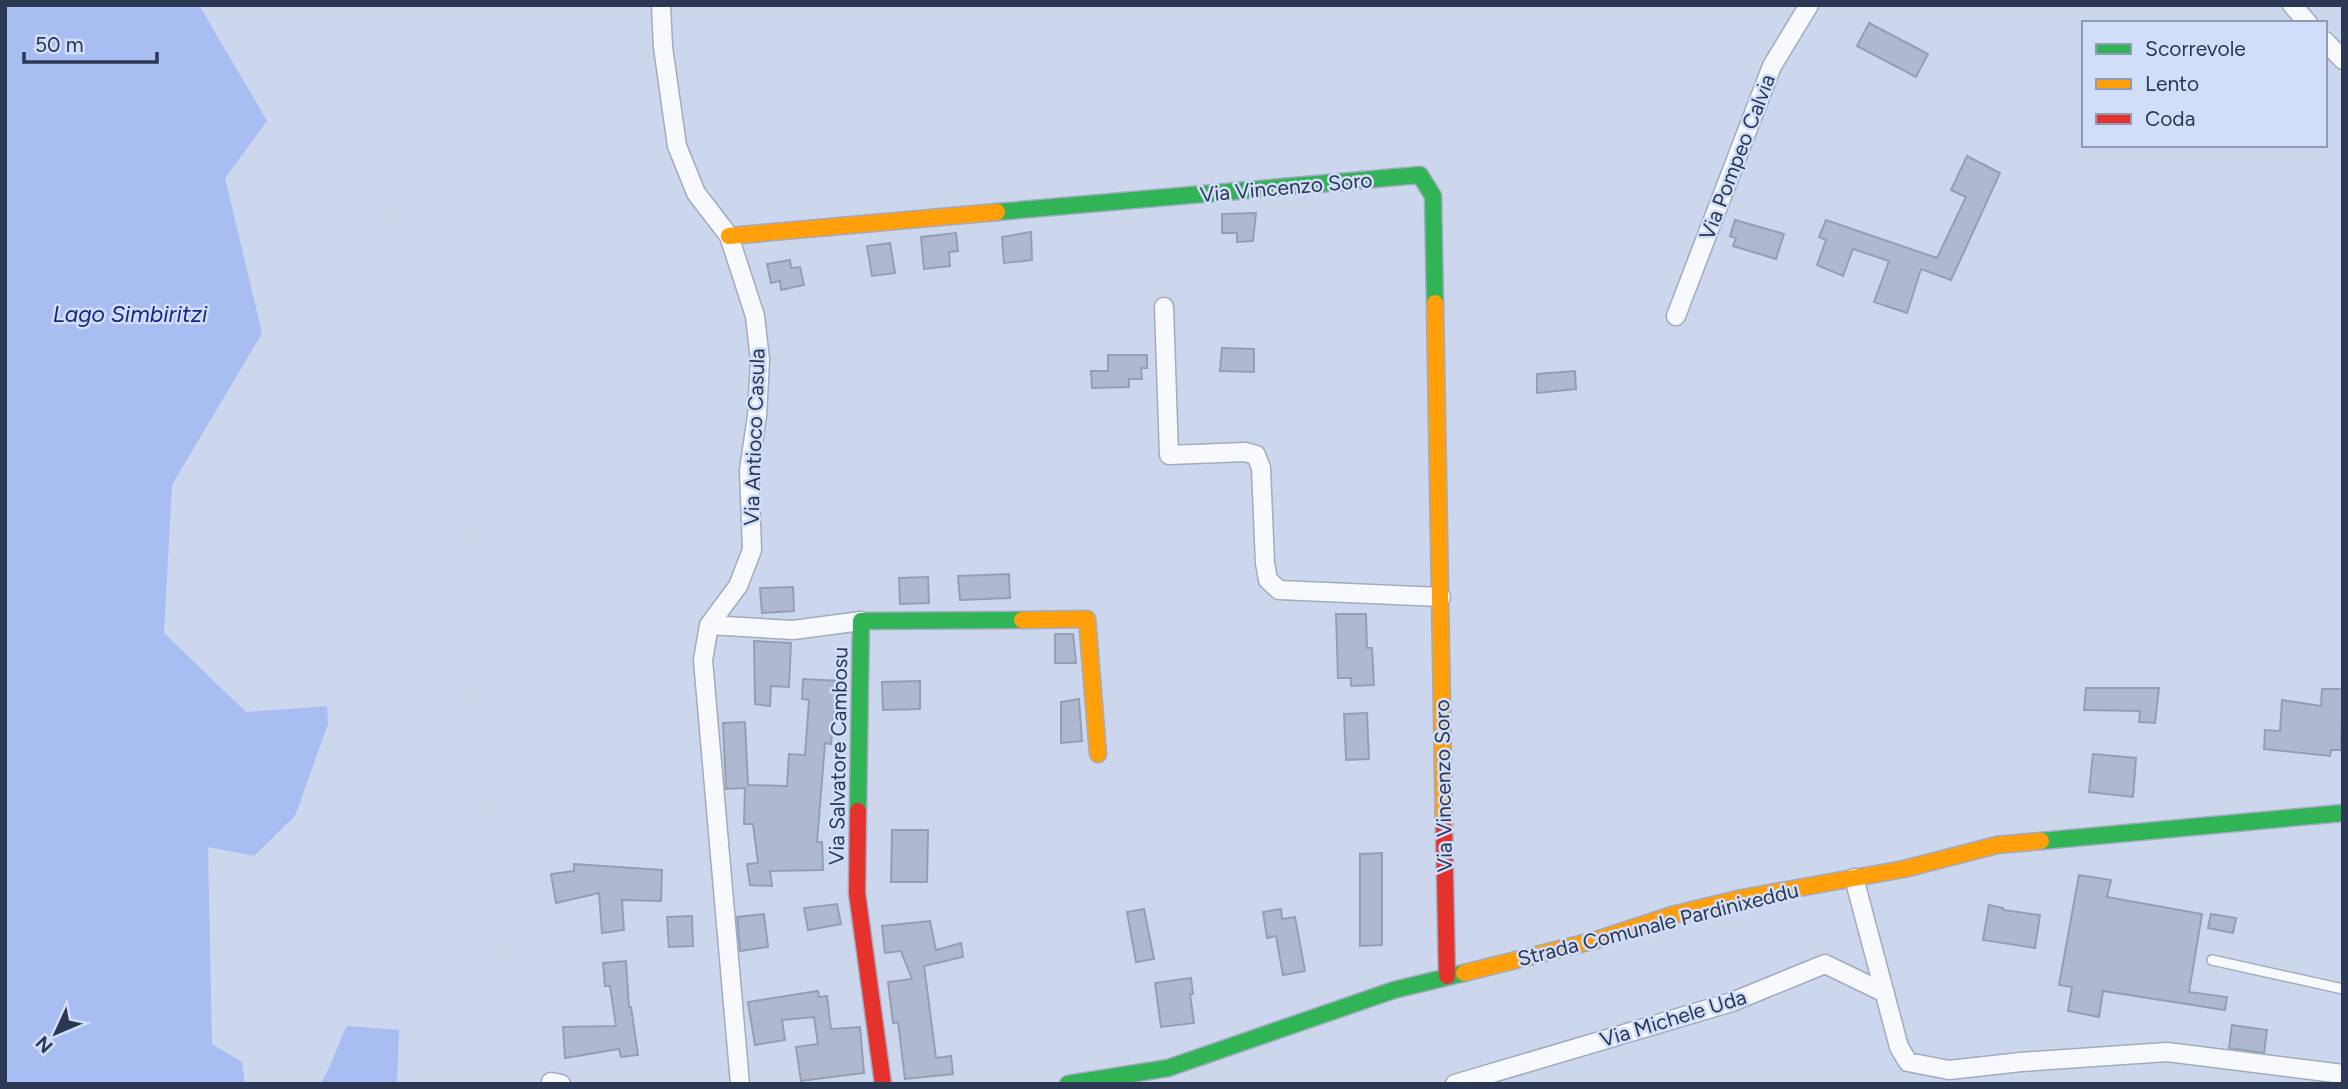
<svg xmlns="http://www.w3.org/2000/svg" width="2348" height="1089" viewBox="0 0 2348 1089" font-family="Figtree,sans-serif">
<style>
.water{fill:#a8bef3}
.building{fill:#afb8cf;stroke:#959eb4;stroke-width:2}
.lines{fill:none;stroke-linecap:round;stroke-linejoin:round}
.lane-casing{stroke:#a2abc2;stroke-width:12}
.street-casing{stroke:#a2abc2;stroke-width:21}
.fast-casing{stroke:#a2abc2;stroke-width:19}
.slow-casing{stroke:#a2abc2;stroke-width:19}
.jam-casing{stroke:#a2abc2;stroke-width:19}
.path{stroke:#d3d6dd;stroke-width:3.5;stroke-dasharray:2 5;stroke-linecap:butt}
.lane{stroke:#f7f9fc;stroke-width:9}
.street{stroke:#f7f9fc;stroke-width:18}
.fast{stroke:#30b455;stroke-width:16}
.slow{stroke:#ff9f0a;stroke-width:16}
.jam{stroke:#e5322d;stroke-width:16}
.labels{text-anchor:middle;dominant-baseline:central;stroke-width:5;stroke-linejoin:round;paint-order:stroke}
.street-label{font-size:21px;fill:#2b3753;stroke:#d1defa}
.water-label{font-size:23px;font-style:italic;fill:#142985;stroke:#d1defa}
</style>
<rect width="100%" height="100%" fill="#ccd6ed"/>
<path class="water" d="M5,5h194l68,116 -42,57 37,155 -90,152 -8,148 82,79 81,-6 1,18 -33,92 -41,40 -46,-9 4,197 30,18 3,22h-240z
M347,1026l52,4 -2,54h-77c12,-17 17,-39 27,-58z"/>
<path class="building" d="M1869,23l59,31 -12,23 -59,-31z
M1967,156l33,17 -49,107 -30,-11 -14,44 -33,-11 15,-41 -36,-12 -10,27 -26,-11 9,-25 -7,-3 7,-17 111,38 29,-61 -15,-7z
M1256,213l-3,28 -16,1v-9h-15v-19z
M1735,220l49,14 -8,25 -43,-13 3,-8 -6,-2z
M1031,232l1,28 -28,3 -2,-26z
M956,233l2,18 -9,1 1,14 -26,3 -3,-32z
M890,243l5,30 -23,3 -5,-30z
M790,260l1,8 9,-1 4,18 -23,5 -1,-9 -9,2 -4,-19z
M1222,348l32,1v23l-34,-1z
M1108,355h39v13h-6l1,11h-13v8l-37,1 -1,-17h17z
M1575,371l1,18 -39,4v-19z
M1009,574l1,24 -50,2 -2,-24z
M928,577l1,26 -29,1 -1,-26z
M793,587l1,24 -32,2 -2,-25z
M1336,614h30l1,34h5l2,37 -23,1v-8h-13z
M1055,634h18l3,29h-21z
M754,641l37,2 -2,44 -18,-1 -1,20 -15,-2z
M803,679l38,2 -2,21 -4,-1 -4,43 -6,-1 -8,99h5l1,28 -53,1 2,15 -22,-1 -3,-21 11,-1 -5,-39h-9l1,-36 -19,1 -3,-66 22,-1 3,63 39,1 2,-32 16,1 4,-55 -7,-1z
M920,681v28l-37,1 -1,-28z
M2086,688h73l-4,35 -16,-1 1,-11 -56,-1z
M2322,689h21l-2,61h-10l-1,6 -66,-7 1,-19 15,1 2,-31 39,6z
M1079,699l3,42 -21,2v-41z
M1367,713l2,46 -23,1 -2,-46z
M2093,754l43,4 -3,39 -44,-5z
M892,830h36l-1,52h-36z
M1382,853v92l-22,1v-92z
M574,864l88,6 -1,31 -39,-1 2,30 -22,3 -3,-40 -43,10 -5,-29 23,-3z
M2079,875l32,5 -4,17 95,17 -13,78 38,5 -2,13 -122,-19 -4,26 -31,-6 4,-24 -13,-2z
M837,904l4,20 -33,6 -4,-22z
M1989,905l14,3v2l37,5 -5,33 -52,-8z
M1144,909l10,50 -18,3 -9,-50z
M1281,909l1,10 13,-2 10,54 -22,4 -7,-39 -9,2 -4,-26z
M764,914l4,33 -28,4 -3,-34z
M2211,914l25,4 -3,15 -25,-5z
M692,916l1,30 -24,1 -2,-30z
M930,921l6,29 25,-7 2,14 -39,9 12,92 15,-2 2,18 -48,5 -7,-57 -5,1 -5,-41 24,-3 -11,-28 -16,2 -3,-27z
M626,961l3,46h2l7,48 -17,2 -2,-8 -54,9 -2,-31 53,-1 -6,-40h-5l-2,-23z
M1191,978l2,16h-3l4,29 -33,4 -6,-44z
M818,991l1,6 8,-1 4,33 29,-2 4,46 -63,8 -5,-34 22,-3 -4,-27 -32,3 3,20 -30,5 -7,-43z
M2232,1025l35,5 -3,23 -35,-5z"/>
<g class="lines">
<defs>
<path id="lane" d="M2212,960l131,29"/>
<path id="street" d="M661,5l2,42 14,99 19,47 33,43 26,80 5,44 -3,56 -8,54 3,80 -14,36 -29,39
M2292,5l16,18
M2325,41l18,19
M1164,307l5,148 76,-3 11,3 5,13 4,95 3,17 11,10 162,7
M1676,316l96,-250 37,-61
M1854,878l45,169 9,15 41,8 72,-8 146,-10 176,22
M551,1082l10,2
M740,1084l-37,-424 6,-35 84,5 68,-9
M1455,1084l277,-82 93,-38 60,29"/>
<path id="fast" d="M997,212l423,-37 13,21 2,107
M858,811l3,-190 161,-1
M2041,841l302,-28
M1068,1084l100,-16 226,-78 70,-17"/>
<path id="slow" d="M729,236l268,-24
M1435,303l9,526
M1022,620l65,-1 11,135
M1464,973l132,-33 76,-25 70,-17 162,-29 93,-24 44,-4"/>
<path id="jam" d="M858,811l-1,82 26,191
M1444,829l3,147"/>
</defs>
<use href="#lane" class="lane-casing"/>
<use href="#street" class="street-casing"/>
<use href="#fast" class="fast-casing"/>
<use href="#slow" class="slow-casing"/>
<use href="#jam" class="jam-casing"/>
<path class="path" d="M309,5l53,71 52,204 72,203 -17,136 56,447 13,8
M473,647l36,-45 222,-131"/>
<use href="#lane" class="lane"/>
<use href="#street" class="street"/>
<use href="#fast" class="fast"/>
<use href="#slow" class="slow"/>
<use href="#jam" class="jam"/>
</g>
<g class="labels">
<g class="street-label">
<text transform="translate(1737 157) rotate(-69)">Via Pompeo Calvia</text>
<text transform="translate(1286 187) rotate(-5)">Via Vincenzo Soro</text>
<text transform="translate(754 437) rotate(-88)">Via Antioco Casula</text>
<text transform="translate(838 756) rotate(-89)">Via Salvatore Cambosu</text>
<text transform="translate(1443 786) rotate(-91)">Via Vincenzo Soro</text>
<text transform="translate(1658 924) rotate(-14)">Strada Comunale Pardinixeddu</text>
<text transform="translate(1673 1018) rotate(-17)">Via Michele Uda</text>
</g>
<g class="water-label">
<text x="130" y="314">Lago Simbiritzi</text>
</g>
</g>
<rect width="2348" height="1089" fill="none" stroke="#2b3753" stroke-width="14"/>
<rect x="2082" y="21" width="245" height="126" fill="#d1defa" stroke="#8f9bb7" stroke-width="2"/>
<rect x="2096" y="44" width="35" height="10" fill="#30b455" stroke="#8f9bb7" stroke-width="2"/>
<text x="2145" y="56" font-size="21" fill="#2b3753">Scorrevole</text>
<rect x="2096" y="79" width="35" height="10" fill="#ff9f0a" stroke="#8f9bb7" stroke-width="2"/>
<text x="2145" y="91" font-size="21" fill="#2b3753">Lento</text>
<rect x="2096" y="114" width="35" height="10" fill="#e5322d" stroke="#8f9bb7" stroke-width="2"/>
<text x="2145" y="126" font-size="21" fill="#2b3753">Coda</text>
<g transform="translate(56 1033) rotate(226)" stroke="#d1defa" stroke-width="5" paint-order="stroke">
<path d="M0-5L12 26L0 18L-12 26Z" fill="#2b3753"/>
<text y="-10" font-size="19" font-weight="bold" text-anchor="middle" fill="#2b3753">N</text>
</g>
<path d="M24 52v10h133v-10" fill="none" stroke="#2b3753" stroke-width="3.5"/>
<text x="35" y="52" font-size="21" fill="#2b3753" stroke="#d1defa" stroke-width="5" paint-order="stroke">50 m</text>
</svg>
